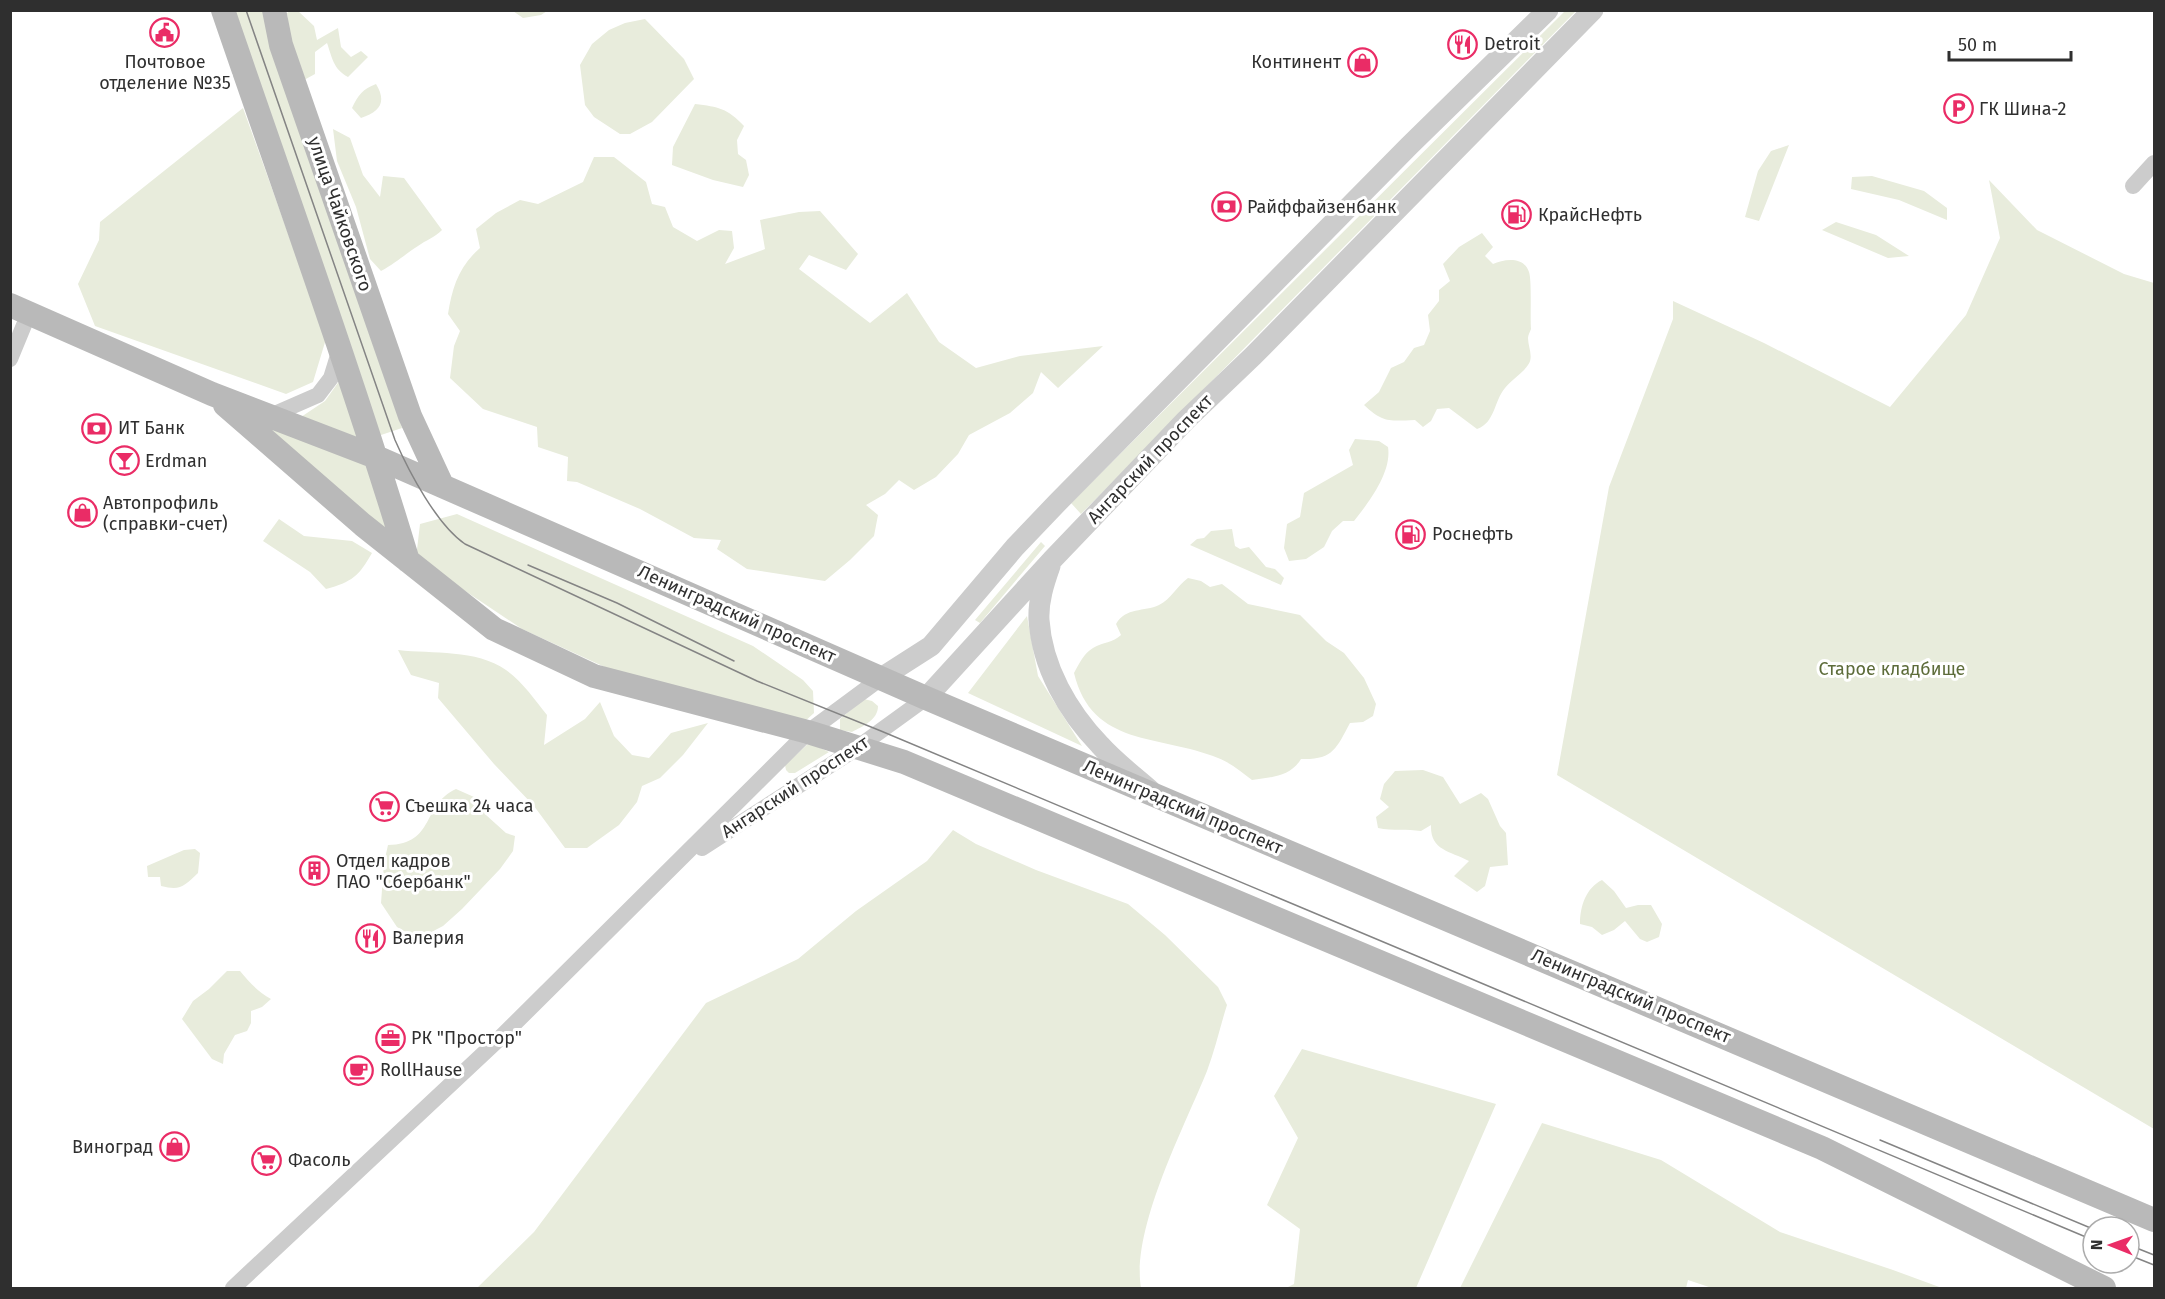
<svg xmlns="http://www.w3.org/2000/svg" width="2165" height="1299" viewBox="0 0 2165 1299" font-family="'Fira Sans',sans-serif">
<style>
.green{fill:#e8ecdc}
.lines{fill:none;stroke-linecap:round;stroke-linejoin:round}
.minor{stroke:#ccc;stroke-width:16}
.tertiary{stroke:#ccc;stroke-width:21}
.secondary{stroke:#b9b9b9;stroke-width:24}
.tram{stroke:#848484;stroke-width:1.5}
.labels{text-anchor:middle;dominant-baseline:central;stroke-width:6;stroke-linejoin:round;paint-order:stroke}
.poi-label{font-size:18px;fill:#2f2f2f;stroke:#fff;text-anchor:start}
.street-label{font-size:18px;fill:#2f2f2f;stroke:#fff}
.park-label{font-size:18px;fill:#5d6c3a;stroke:#fff}
</style>
<rect width="100%" height="100%" fill="#fff"/>
<path class="green" d="M232,11h34l6,41 130,376 -24,8z
M290,11h8l16,15 3,14 21,-12 3,19 10,10 10,-6 7,6 -20,20c-15,-8 -16,-20 -21,-34l-12,9v22l-11,6 -13,-34 -4,-33z
M513,11h34l-6,4 -18,3z
M1565,11h11l-495,503 -10,-11z
M645,19l39,40 10,20 -42,43 -22,12h-10l-26,-17 -9,-12 -5,-40 12,-21 17,-14 16,-7z
M376,84c11,18 4,28 -15,34l-9,-10c6,-13 11,-19 24,-24z
M695,104c24,3 32,4 49,22l-7,14 1,14 8,6 3,15 -6,12 -30,-7 -41,-15 1,-18z
M243,108l83,231 -13,43 -27,12 -191,-68 -17,-42 21,-44 1,-18z
M333,129l17,9 13,37 17,22 3,-21 21,2 38,52c-8,8 -16,10 -24,16 -14,9 -22,17 -37,25l-11,-12 -14,-52 -19,-46z
M1789,145l-30,76 -14,-4 13,-46 13,-20z
M594,157h20l32,25 6,22 13,3 8,20 24,14 22,-11 13,1 2,17 -9,16 40,-15 -5,-29 39,-8 21,-1 38,43 -12,16 -37,-15 -10,14 71,54 37,-30 32,49 37,26 44,-12 83,-10 -45,42 -17,-16 -8,21 -23,20 -41,22 -11,19 -22,23 -22,13 -15,-10 -14,14 -19,11 12,10 -4,21 -24,24 -25,21 -78,-12 -30,-20 4,-9 -27,-2 -54,-29 -63,-27 -10,-1 1,-24 -30,-10 -1,-20 -54,-18 -33,-31 4,-32 6,-15 -12,-17c4,-26 11,-48 32,-66l-4,-19 20,-16 24,-13 18,4 45,-22z
M1872,176l52,15 23,17v12l-48,-20 -48,-11 1,-12z
M1989,180l48,50 87,44 30,9v846l-597,-354 52,-288 64,-168v-18l91,42 126,64 76,-92 34,-77z
M1836,222l40,13 33,21 -21,2 -66,-28z
M1482,233l11,14 -8,9 8,8c11,-5 31,-8 36,8 3,9 1,44 2,57 -1,3 -3,6 -3,9 0,9 6,19 0,27 -6,9 -17,15 -23,23 -11,13 -10,35 -28,41l-28,-21 -12,1 -6,12 -8,6 -8,-7c-25,1 -32,3 -51,-15l15,-13 12,-24 13,-6 10,-14 10,-3 6,-14 -2,-16 11,-14v-11l11,-9 -7,-17 16,-17z
M340,380l21,60 -63,-21 27,-18z
M256,420l112,45 24,74z
M1355,439l24,2 9,6c4,25 -19,55 -34,74h-11l-11,10 -8,16 -18,12 -17,2 -5,-13 3,-24 13,-7 4,-24 49,-28 -4,-15z
M457,514l296,132 50,34 10,11 1,22 -11,10 -183,-49 -98,-45 -106,-71 4,-34z
M279,519l25,17 48,5 20,12c-13,23 -20,29 -46,36l-16,-17 -47,-31z
M1232,529l3,17 5,3 9,-2 17,20 9,2 9,9 -3,7 -91,-40 7,-6 7,-1 7,-7z
M1041,542l4,4 -65,77 -5,-3z
M1188,578l13,3 9,6 12,-3 26,20 52,11 26,26 18,12 20,25 12,26 -3,12 -10,6 -13,1c-14,26 -17,37 -49,36 -11,18 -29,18 -49,21 -11,-8 -21,-17 -34,-22 -58,-24 -126,-10 -144,-85 5,-9 10,-20 19,-25 10,-6 20,-5 28,-13l-5,-11c10,-17 28,-12 43,-19 12,-6 18,-19 29,-27z
M1027,616l11,60 44,70 -114,-53z
M398,650c35,4 78,-1 108,20 16,11 29,30 41,45l-3,30 41,-26 15,-17 14,34 18,19 17,3 22,-25 37,-10 -25,32 -23,23 -18,8 -5,16 -18,23 -32,23h-22l-31,-42 -40,-42 -56,-66 1,-15 -28,-8z
M864,699l8,2 6,5c0,14 -15,20 -26,26l-12,-2v-11z
M809,743l20,9 -34,21h-6l-3,-3 -1,-5z
M1423,770l20,7 17,27 21,-11 7,6 12,27 6,7 2,32 -18,2 -5,19 -8,6 -23,-16 15,-15c-20,-10 -39,-11 -38,-36l-10,6c-14,-2 -28,0 -43,-3l-2,-11 13,-10 -9,-8 4,-15 11,-13z
M456,789l18,8 12,18 20,18 9,3 -2,15 -13,18 -38,40 -19,17 -25,13 -21,-12 -16,-24 3,-40 4,-18c48,-1 33,-40 68,-56z
M953,830l23,14 60,26 92,34 37,31 53,52 9,18c-7,22 -12,45 -20,66 -23,57 -76,158 -66,217h-664l57,-56 172,-229 92,-44 58,-48 71,-50z
M195,849l5,4 -2,20c-14,13 -17,18 -37,13l-1,-9h-12l-1,-11 37,-16z
M1602,880l12,11 12,17 12,-3h13l11,19 -3,13 -12,5 -7,-3 -15,-18 -11,9 -12,5 -10,-8 -12,-3c0,-18 6,-36 22,-44z
M227,971h13c9,11 18,21 31,28l-9,8 -11,4v12l-4,8 -12,4 -11,19 -1,10 -11,-5 -30,-40 11,-18 16,-12z
M1302,1049l194,55 -80,184h-130l8,-4 6,-55 -33,-24 31,-67 -24,-42z
M1542,1123l119,37 119,72 113,38 49,18h-230l-24,-8 -2,8h-226z"/>
<g class="lines">
<path class="minor" d="M2133,186l21,-23
M10,359l19,-46
M270,416l48,-21 13,-17 9,-29
M702,848l155,-100 69,-50
M233,1288l265,-248 310,-308 73,-54"/>
<path class="tertiary" d="M1050,566c-6,17 -12,35 -11,54 3,47 29,92 61,125 15,17 34,31 51,46
M881,678l50,-32 84,-99 42,-44 352,-357 139,-136
M926,698l126,-138 134,-140 67,-64 340,-346"/>
<path class="secondary" d="M223,10c63,184 129,366 185,551
M274,10l7,35 129,371 32,69
M10,305l202,89 164,63 550,241 1228,522
M225,405l138,120 131,104 100,47 214,56 96,30 918,386 282,140"/>
<path class="tram" d="M246,10l149,430c14,32 42,85 70,104l292,137 124,50 1212,509
M528,565l89,38 117,58
M1880,1140l213,89
M2129,1245l25,10
M2129,1255l25,10"/>
</g>
<defs>
<symbol id="civic-ring" viewBox="-11 -11 22 22"><circle r="9.5" fill="#fff" stroke="#ea2c66" stroke-width="1.5"/><path d="M-.6-6.5H3V-4.5H.6V-3L4-1V1h2V6H-6V1h2V-1L-.6-3ZM-1.2 2.5V6h2.4V2.5Z" fill="#ea2c66"/></symbol>
<symbol id="restaurant-ring" viewBox="-11 -11 22 22"><circle r="9.5" fill="#fff" stroke="#ea2c66" stroke-width="1.5"/><path d="M-5-6h1v4h1v-4h1v4h1v-4h1v5L-1.5 .5V6h-2V.5L-5-1ZM5-6V6H3V1.5H1.5Q1.5-4 5-6Z" fill="#ea2c66"/></symbol>
<symbol id="shop-ring" viewBox="-11 -11 22 22"><circle r="9.5" fill="#fff" stroke="#ea2c66" stroke-width="1.5"/><path d="M-5-2.5h2.3a2.7 3.5 0 0 1 5.4 0H5L5.5 6h-11ZM-1.5-2.5h3a1.5 2.3 0 0 0-3 0Z" fill="#ea2c66"/></symbol>
<symbol id="parking-ring" viewBox="-11 -11 22 22"><circle r="9.5" fill="#fff" stroke="#ea2c66" stroke-width="1.5"/><path d="M-3.5-5.5H1a3.5 3.5 0 0 1 0 7H-1V5.5H-3.5ZM-1-3.4V-.6H.8a1.4 1.4 0 0 0 0-2.8Z" fill="#ea2c66"/></symbol>
<symbol id="bank-ring" viewBox="-11 -11 22 22"><circle r="9.5" fill="#fff" stroke="#ea2c66" stroke-width="1.5"/><path d="M-6-4H6V4H-6ZM0-2.3a2.3 2.3 0 1 0 0 4.6a2.3 2.3 0 1 0 0-4.6Z" fill="#ea2c66"/></symbol>
<symbol id="fuel-ring" viewBox="-11 -11 22 22"><circle r="9.5" fill="#fff" stroke="#ea2c66" stroke-width="1.5"/><path d="M-5.5-6h7V0h2V4h1.3V-2.5L3-4.5l.8-.8L6-3V5H2.5V1h-1V6h-7ZM-4.2-4.7v3.2H.2V-4.7Z" fill="#ea2c66"/></symbol>
<symbol id="bar-ring" viewBox="-11 -11 22 22"><circle r="9.5" fill="#fff" stroke="#ea2c66" stroke-width="1.5"/><path d="M-6-5H6L.8 .8V4.5H3.5V6h-7V4.5H-.8V.8Z" fill="#ea2c66"/></symbol>
<symbol id="supermarket-ring" viewBox="-11 -11 22 22"><circle r="9.5" fill="#fff" stroke="#ea2c66" stroke-width="1.5"/><path d="M-6-5.5h2.5l.6 2H6L4.5 2H-2.5L-4.4-4H-6ZM-1.5 3.2a1.3 1.3 0 1 0 .1 0ZM3 3.2a1.3 1.3 0 1 0 .1 0Z" fill="#ea2c66"/></symbol>
<symbol id="building-ring" viewBox="-11 -11 22 22"><circle r="9.5" fill="#fff" stroke="#ea2c66" stroke-width="1.5"/><path d="M-4-6H4V6H1V3H-1V6H-4ZM-2.5-4.3h1.7v1.8h-1.7ZM.8-4.3h1.7v1.8H.8ZM-2.5-1h1.7V.8h-1.7ZM.8-1h1.7V.8H.8Z" fill="#ea2c66"/></symbol>
<symbol id="office-ring" viewBox="-11 -11 22 22"><circle r="9.5" fill="#fff" stroke="#ea2c66" stroke-width="1.5"/><path d="M-6-3h4V-5.5h4V-3h4V5H-6ZM-1-4.5V-3h2v-1.5ZM-6 0V1H6V0Z" fill="#ea2c66"/></symbol>
<symbol id="cafe-ring" viewBox="-11 -11 22 22"><circle r="9.5" fill="#fff" stroke="#ea2c66" stroke-width="1.5"/><path d="M-5.5-4.5H6V0H3Q3 3.5 0 3.5H-2.5Q-5.5 3.5-5.5 0ZM3-3.2v2h1.7v-2ZM-6 4.5H4V6H-6Z" fill="#ea2c66"/></symbol>
</defs>
<g fill-rule="evenodd">
<use href="#civic-ring" x="148" y="16" width="33" height="33"/>
<use href="#restaurant-ring" x="1446" y="28" width="33" height="33"/>
<use href="#shop-ring" x="1346" y="46" width="33" height="33"/>
<use href="#parking-ring" x="1942" y="92" width="33" height="33"/>
<use href="#bank-ring" x="1210" y="190" width="33" height="33"/>
<use href="#fuel-ring" x="1500" y="198" width="33" height="33"/>
<use href="#bank-ring" x="80" y="412" width="33" height="33"/>
<use href="#bar-ring" x="108" y="444" width="33" height="33"/>
<use href="#shop-ring" x="66" y="496" width="33" height="33"/>
<use href="#fuel-ring" x="1394" y="518" width="33" height="33"/>
<use href="#supermarket-ring" x="368" y="790" width="33" height="33"/>
<use href="#building-ring" x="298" y="854" width="33" height="33"/>
<use href="#restaurant-ring" x="354" y="922" width="33" height="33"/>
<use href="#office-ring" x="374" y="1022" width="33" height="33"/>
<use href="#cafe-ring" x="342" y="1054" width="33" height="33"/>
<use href="#shop-ring" x="158" y="1130" width="33" height="33"/>
<use href="#supermarket-ring" x="250" y="1144" width="33" height="33"/>
</g>
<g class="labels">
<g class="poi-label">
<text x="1484" y="44">Detroit</text>
<text x="165" y="62" text-anchor="middle">Почтовое<tspan x="165" dy="21">отделение №35</tspan></text>
<text x="1341" y="62" text-anchor="end">Континент</text>
<text x="1979" y="109">ГК Шина-2</text>
<text x="1247" y="207">Райффайзенбанк</text>
<text x="1538" y="215">КрайсНефть</text>
<text x="118" y="428">ИТ Банк</text>
<text x="145" y="461">Erdman</text>
<text x="103" y="503">Автопрофиль<tspan x="103" dy="21">(справки-счет)</tspan></text>
<text x="1432" y="534">Роснефть</text>
<text x="405" y="806">Съешка 24 часа</text>
<text x="336" y="861">Отдел кадров<tspan x="336" dy="21">ПАО "Сбербанк"</tspan></text>
<text x="392" y="938">Валерия</text>
<text x="411" y="1038">РК "Простор"</text>
<text x="380" y="1070">RollHause</text>
<text x="153" y="1147" text-anchor="end">Виноград</text>
<text x="288" y="1160">Фасоль</text>
</g>
<g class="street-label">
<text transform="translate(340 214) rotate(71)">улица Чайковского</text>
<text transform="translate(1150 459) rotate(-46)">Ангарский проспект</text>
<text transform="translate(737 614) rotate(24)">Ленинградский проспект</text>
<text transform="translate(795 787) rotate(-33)">Ангарский проспект</text>
<text transform="translate(1183 807) rotate(23)">Ленинградский проспект</text>
<text transform="translate(1631 996) rotate(23)">Ленинградский проспект</text>
</g>
<g class="park-label">
<text x="1892" y="669">Старое кладбище</text>
</g>
</g>
<rect width="2165" height="1299" fill="none" stroke="#2f2f2f" stroke-width="24"/>
<g transform="translate(2111 1245) rotate(271)"><circle r="28" fill="#ffffff" stroke="#acacac" stroke-width="1.5"/>
<path d="M0-4.5L10 22L0 15L-10 22Z" fill="#ea2c66"/>
<text y="-9" font-size="16" font-weight="bold" text-anchor="middle" fill="#2f2f2f">N</text>
</g>
<path d="M1949 51v9h122v-9" fill="none" stroke="#2f2f2f" stroke-width="3"/>
<text x="1958" y="51" font-size="18" fill="#2f2f2f" stroke="#ffffff" stroke-width="4.5" paint-order="stroke">50 m</text>
</svg>
